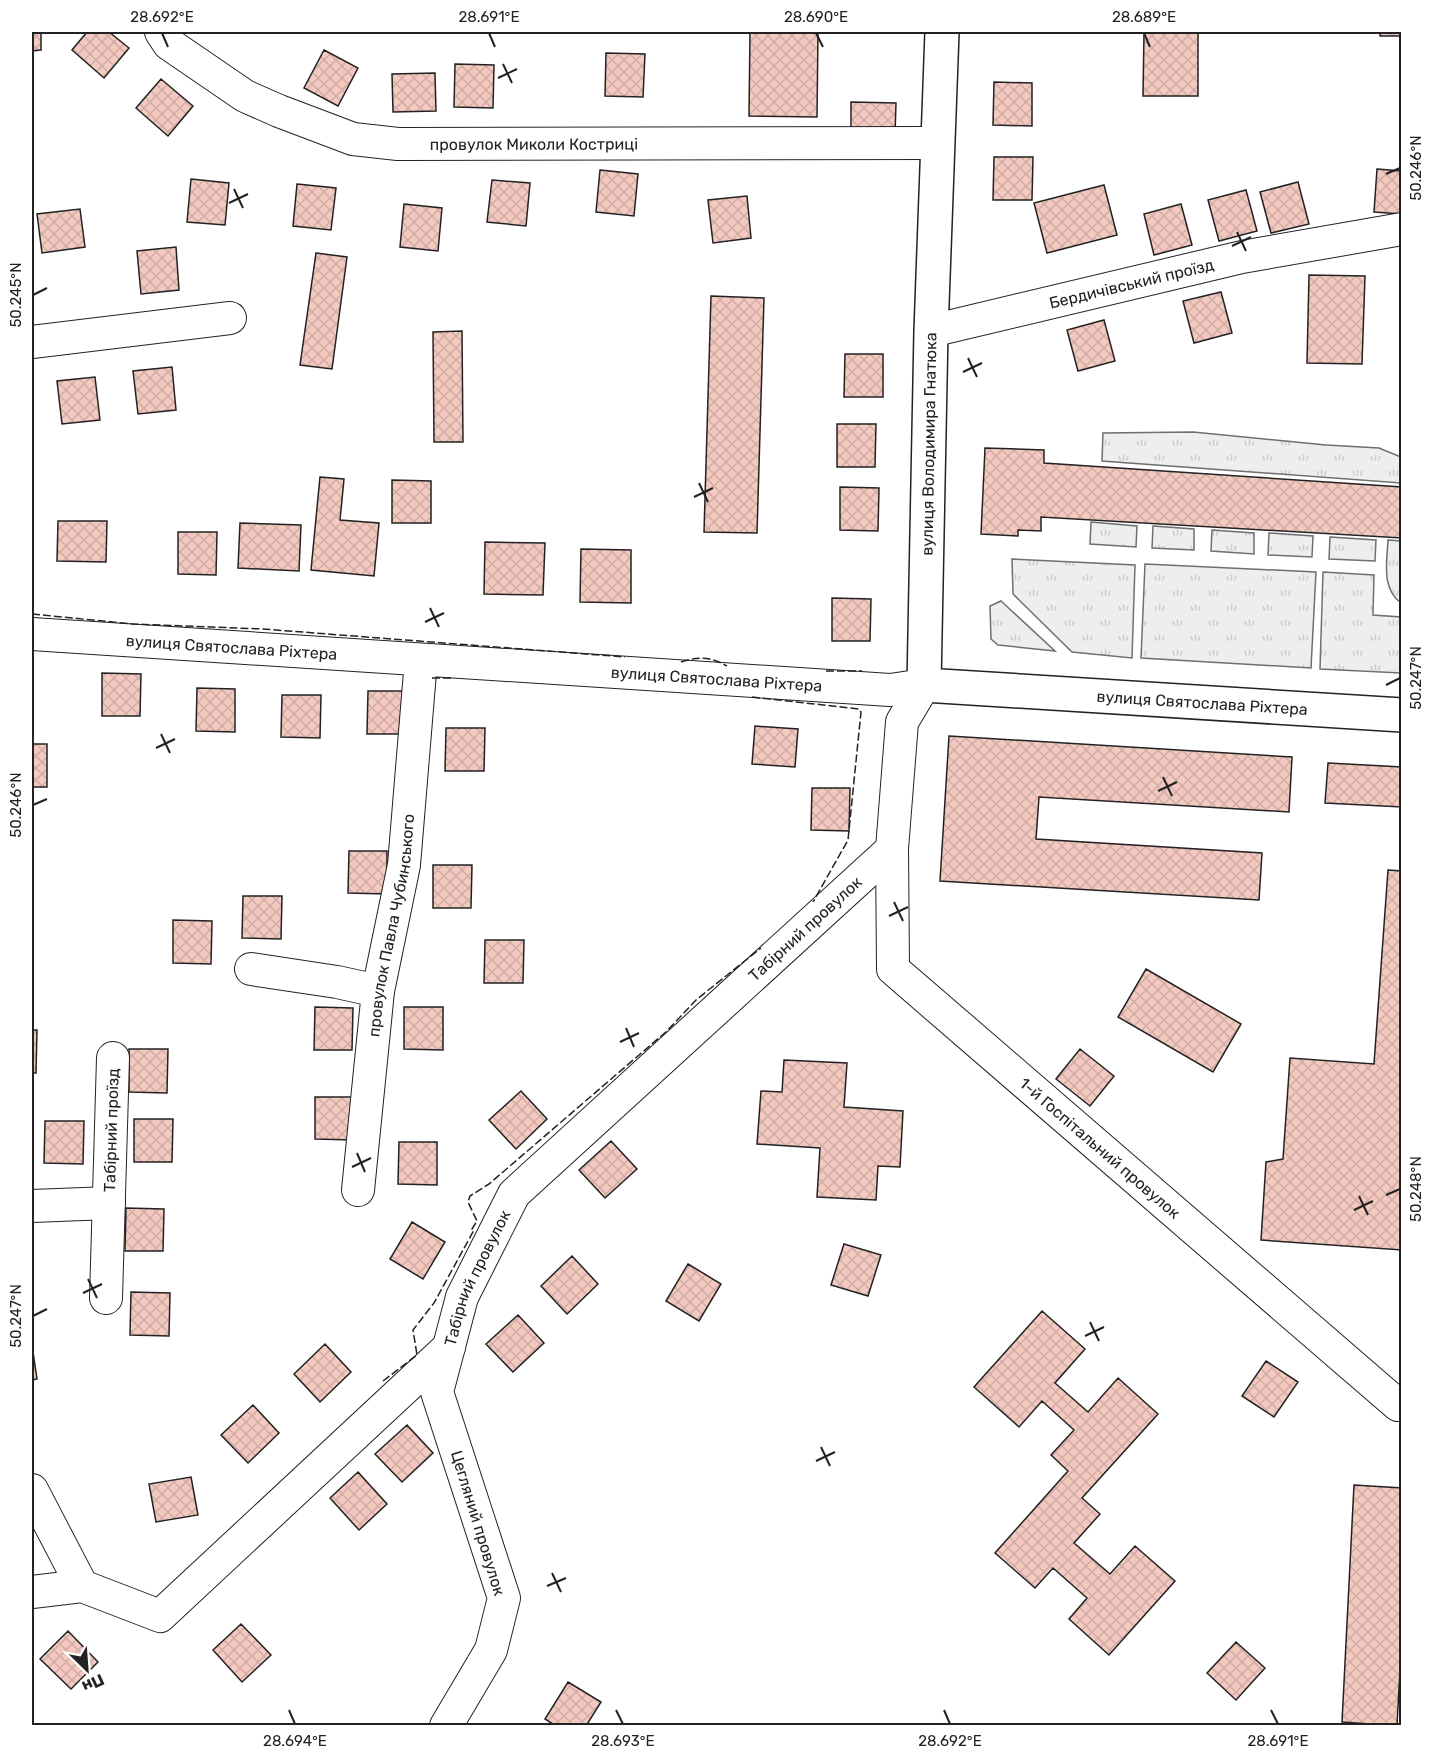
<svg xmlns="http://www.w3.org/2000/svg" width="1433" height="1757" viewBox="0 0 1433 1757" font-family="Rubik,sans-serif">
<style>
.grass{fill:url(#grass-tufts);stroke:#6f6f6f;stroke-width:1.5}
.building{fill:url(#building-cross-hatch);stroke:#222;stroke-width:1.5}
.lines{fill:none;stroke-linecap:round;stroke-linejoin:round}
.minor-casing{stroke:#222;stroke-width:34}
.major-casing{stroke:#222;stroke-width:36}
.minor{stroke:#fff;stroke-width:32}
.major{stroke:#fff;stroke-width:33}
.fence{stroke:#222;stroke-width:1.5;stroke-dasharray:8 3;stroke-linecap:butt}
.ticks{fill:none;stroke:#222;stroke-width:2}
.labels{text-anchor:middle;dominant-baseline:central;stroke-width:4.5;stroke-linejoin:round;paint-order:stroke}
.street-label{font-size:16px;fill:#222;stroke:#fff}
.neatline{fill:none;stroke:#222;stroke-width:2}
.ticks-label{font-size:15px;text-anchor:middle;fill:#222}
</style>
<defs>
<pattern id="grass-tufts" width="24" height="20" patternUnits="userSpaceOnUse" patternTransform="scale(1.5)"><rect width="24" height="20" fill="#eee"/><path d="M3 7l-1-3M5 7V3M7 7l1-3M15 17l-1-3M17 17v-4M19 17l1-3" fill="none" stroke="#ccc"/></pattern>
<pattern id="building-cross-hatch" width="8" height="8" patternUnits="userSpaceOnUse" patternTransform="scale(1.5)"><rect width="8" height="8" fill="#f3c9c0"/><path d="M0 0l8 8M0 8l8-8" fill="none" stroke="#d0aca5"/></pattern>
</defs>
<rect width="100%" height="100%" fill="#fff"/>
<path class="grass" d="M1193,432l133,13 53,3 22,9v26l-299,-22 1,-28z
M1091,522l46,4 -1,21 -46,-3z
M1153,526l41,3v21l-42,-2z
M1212,530l42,3v21l-43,-3z
M1269,533l44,3 -1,21 -44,-2z
M1330,537l46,3 -1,21 -46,-2z
M1388,540l13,1v62c-20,-15 -14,-41 -13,-63z
M1012,559l123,6 -3,93 -60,-6 -59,-58z
M1145,564l171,8 -5,96 -170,-10z
M1323,572l51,3 -1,40 28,2v56l-81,-4z
M1001,601l54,50 -57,-6 -7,-6 -1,-33z"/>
<path class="building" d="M32,32h9v18l-9,1z
M87,32h22l20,16 -25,30 -32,-28z
M750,32h68l-1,85 -68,-1z
M1144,32h54v64h-55z
M1380,32h22v4h-22z
M324,50l34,18 -20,38 -34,-18z
M606,53l39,1 -2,43 -38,-1z
M455,64l39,1 -1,43 -39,-1z
M435,73l1,38 -43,1 -1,-38z
M161,79l32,27 -25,30 -32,-28z
M994,82l38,1v43l-39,-1z
M851,102l45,1 -1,32 -44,-1z
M994,157h39l-1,43h-39z
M1377,169l25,2v43l-28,-2z
M600,170l38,4 -4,42 -38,-4z
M191,179l38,4 -4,42 -38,-3z
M492,180l38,3 -4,43 -39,-4z
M1298,182l11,42 -38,9 -11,-41z
M297,184l39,4 -5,42 -38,-4z
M1104,185l13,50 -70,18 -13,-50z
M1246,190l11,41 -38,10 -11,-41z
M747,196l4,42 -38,5 -5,-43z
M404,204l38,4 -4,43 -38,-4z
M1181,204l11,41 -38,10 -10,-41z
M80,209l5,38 -43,6 -5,-39z
M176,247l3,43 -38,4 -4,-43z
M316,253l31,4 -15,112 -32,-4z
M1309,275l56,1 -3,88 -55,-1z
M1221,292l11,41 -38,10 -11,-42z
M711,296l53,2 -7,235 -53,-1z
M1104,320l11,41 -37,10 -11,-41z
M462,331l1,111h-29l-1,-110z
M845,354h38v43h-39z
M172,367l4,43 -38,4 -5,-43z
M95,377l5,43 -38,4 -5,-43z
M837,424h39l-1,43h-38z
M985,448l59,2v13l358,24v51l-361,-21v14l-23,-1v6l-37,-2z
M320,477l24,2 -4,41 39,3 -5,53 -63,-6z
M392,480l39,1v42h-39z
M840,487l39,1 -1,43 -38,-1z
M58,521h49l-1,41 -49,-1z
M240,523l61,2 -2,46 -61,-3z
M178,532h39l-1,43 -38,-1z
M485,542l60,1 -2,52 -59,-1z
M581,549l50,1v53l-51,-1z
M832,598l39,1 -1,42h-38z
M102,673l39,1 -1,42h-38z
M197,688l38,1v43l-39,-1z
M368,691h38v43h-39z
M282,695h39l-1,43 -39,-1z
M755,726l43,3 -3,38 -43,-3z
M446,728h39l-1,43h-39z
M949,736l343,21 -3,55 -250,-15 -3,42 226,14 -3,47 -319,-19z
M32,744h15v43h-15z
M1328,763l74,4v40l-77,-4z
M812,788h38l-1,43 -38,-1z
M349,851h38v43l-39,-1z
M433,865h39l-1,43h-38z
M1388,870l14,1v379l-141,-10 5,-78 17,-3 7,-101 84,6z
M243,896h39l-1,43 -39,-1z
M173,920l39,1 -1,43 -38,-1z
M485,940h39l-1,43h-39z
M1146,969l95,55 -28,48 -95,-55z
M315,1007l38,1 -1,42h-38z
M404,1007h39v43l-39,-1z
M32,1030h5l-1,43h-4z
M129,1049h39l-1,44 -38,-1z
M1080,1049l34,27 -24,30 -34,-27z
M784,1060l63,3 -3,44 59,4 -3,56 -22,-1 -2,34 -59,-3 3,-49 -63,-4 4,-53 21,1z
M521,1091l26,28 -31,30 -27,-29z
M315,1097h39l-1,43 -38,-1z
M134,1119h39l-1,43h-38z
M45,1121h39l-1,43 -39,-1z
M611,1141l26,28 -32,29 -26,-28z
M399,1142h38v43l-39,-1z
M126,1208l38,1 -1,42h-38z
M412,1222l33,20 -22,37 -33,-20z
M844,1244l37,11 -13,41 -37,-11z
M572,1256l26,28 -31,30 -26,-28z
M688,1264l33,20 -22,37 -33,-20z
M131,1292l39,1 -1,43 -39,-1z
M1042,1311l43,38 -30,34 33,29 30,-34 40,36 -76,84 18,16 -26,29 36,31 25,-28 40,35 -66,74 -40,-36 18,-21 -34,-30 -18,20 -40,-35 73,-82 -17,-16 23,-25 -32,-29 -23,26 -45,-40z
M518,1315l26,28 -31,29 -27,-28z
M325,1344l26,28 -31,30 -26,-28z
M32,1345l5,34 -5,1z
M1266,1361l32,21 -24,35 -32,-21z
M253,1405l26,28 -31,30 -27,-28z
M407,1425l26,28 -31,29 -27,-28z
M358,1472l29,32 -28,26 -29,-32z
M191,1477l7,38 -42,7 -7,-38z
M1354,1485l48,3v145l-5,92 2,1 -57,-4z
M241,1624l30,31 -29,27 -29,-32z
M68,1631l30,31 -27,27 -31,-30z
M1236,1642l29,26 -29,32 -29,-27z
M568,1682l33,20 -15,24h-30l-11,-7z"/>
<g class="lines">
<defs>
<g id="minor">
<path id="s1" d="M161,32l8,12 76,52 34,15 74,28 45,5 540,-1"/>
<path id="s2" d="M931,331l311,-74 160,-28"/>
<path d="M32,342l198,-24"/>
<path id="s3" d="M32,634l858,56 34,-5"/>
<path id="s4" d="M924,685l-22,37 -10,127 1,120 505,436"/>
<path d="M251,969l86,13 41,9"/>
<path id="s5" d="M358,1190l20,-199 26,-126 17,-205"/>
<path d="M32,1206l77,-3"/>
<path id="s6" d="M106,1298l7,-240"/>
<path d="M32,1490l50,96"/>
<path d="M32,1592l50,-6 78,30 289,-269"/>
<path id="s7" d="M446,1726l45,-76 13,-52 -67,-206 25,-95 52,-103 378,-345"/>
</g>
<g id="major">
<path id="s8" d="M942,32l-11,299 -7,354 478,30"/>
</g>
</defs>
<use href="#minor" class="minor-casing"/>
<use href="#major" class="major-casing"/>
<use href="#minor" class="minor"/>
<use href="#major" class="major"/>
<path class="fence" d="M32,614l101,10 130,5 362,28
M681,662c18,-6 30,-5 46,4
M826,671h36
M432,678h21
M752,697l107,12 2,3 -13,128 -35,62
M383,1381l34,-26 -4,-25 21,-27 40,-73 -2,-1 5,-8 -9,-19 2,-6 19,-12 178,-153 29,-31 65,-52"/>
</g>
<path class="ticks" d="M162,33l6,14M489,33l6,14M816,33l7,14M1144,33l6,14M503,64l9,19M498,78l19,-9M1386,174l14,-6M234,189l9,19M229,203l19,-9M1237,232l9,19M1232,246l19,-9M33,295l14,-7M968,358l9,19M963,372l19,-9M699,483l9,19M694,497l19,-9M430,608l9,19M425,622l19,-9M1386,685l14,-7M161,734l9,19M156,748l19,-9M1163,777l9,19M1158,791l19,-9M33,805l14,-6M894,902l9,19M889,916l19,-9M626,1028l8,19M620,1042l19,-9M357,1153l8,19M352,1167l19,-9M1386,1195l14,-6M1359,1196l9,19M1354,1210l19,-9M88,1279l9,19M83,1293l19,-9M33,1316l14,-7M1090,1322l9,19M1085,1336l19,-9M821,1447l9,19M816,1461l19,-9M552,1573l9,19M547,1586l19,-8M289,1710l6,14M616,1710l7,14M944,1710l6,14M1271,1710l7,14"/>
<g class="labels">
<g class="street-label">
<text stroke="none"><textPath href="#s1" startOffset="404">провулок Миколи Костриці</textPath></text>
<text stroke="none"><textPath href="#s2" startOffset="206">Бердичівський проїзд</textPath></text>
<text transform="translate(929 444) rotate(-89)">вулиця Володимира Гнатюка</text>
<text stroke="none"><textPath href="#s3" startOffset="200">вулиця Святослава Ріхтера</textPath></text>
<text stroke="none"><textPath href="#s3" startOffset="686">вулиця Святослава Ріхтера</textPath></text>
<text stroke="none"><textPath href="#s8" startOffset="932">вулиця Святослава Ріхтера</textPath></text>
<text stroke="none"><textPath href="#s5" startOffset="267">провулок Павла Чубинського</textPath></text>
<text stroke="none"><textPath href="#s7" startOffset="966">Табірний провулок</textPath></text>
<text stroke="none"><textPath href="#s6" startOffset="168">Табірний проїзд</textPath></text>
<text stroke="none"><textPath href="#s4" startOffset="564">1-й Госпітальний провулок</textPath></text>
<text stroke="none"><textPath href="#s7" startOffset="480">Табірний провулок</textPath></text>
<text transform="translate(478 1523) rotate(73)">Цегляний провулок</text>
</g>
</g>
<rect width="1433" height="1757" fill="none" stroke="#ffffff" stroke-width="66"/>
<g transform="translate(87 1670) rotate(155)" stroke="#ffffff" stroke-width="4.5" paint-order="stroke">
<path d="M0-4.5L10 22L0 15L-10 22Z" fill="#222222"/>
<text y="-9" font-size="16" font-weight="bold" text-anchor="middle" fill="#222222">Пн</text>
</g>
<rect x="33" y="33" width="1367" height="1691" class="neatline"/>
<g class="ticks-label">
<text x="162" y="22">28.692°E</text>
<text x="489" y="22">28.691°E</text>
<text x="816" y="22">28.690°E</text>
<text x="1144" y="22">28.689°E</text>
<text transform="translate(1416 168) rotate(-90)" y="5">50.246°N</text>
<text transform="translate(16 295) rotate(-90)" y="5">50.245°N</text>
<text transform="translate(1416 678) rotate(-90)" y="5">50.247°N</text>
<text transform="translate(16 805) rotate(-90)" y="5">50.246°N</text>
<text transform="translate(1416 1189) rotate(-90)" y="5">50.248°N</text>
<text transform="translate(16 1316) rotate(-90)" y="5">50.247°N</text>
<text x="295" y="1746">28.694°E</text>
<text x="623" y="1746">28.693°E</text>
<text x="950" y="1746">28.692°E</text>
<text x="1278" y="1746">28.691°E</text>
</g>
</svg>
